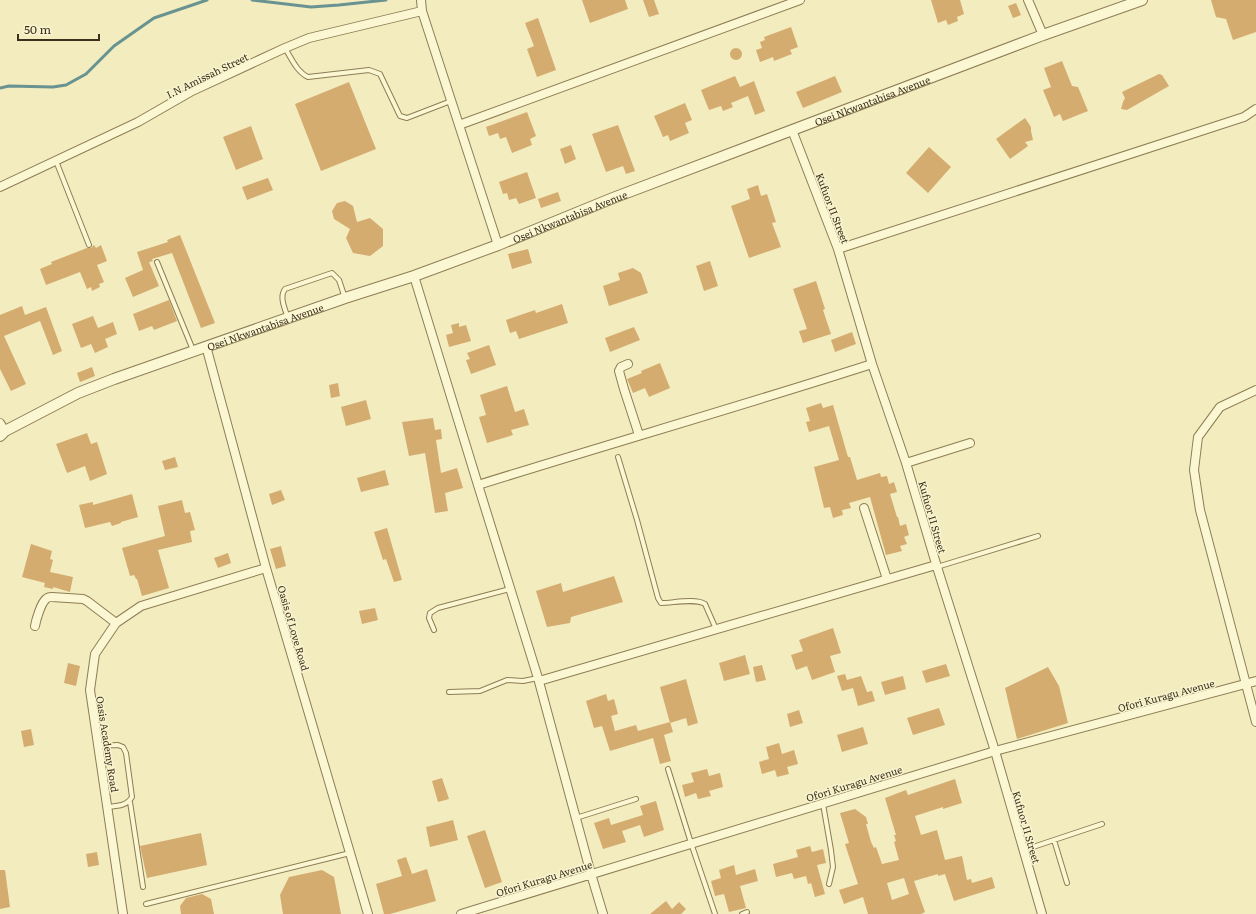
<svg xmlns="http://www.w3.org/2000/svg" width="1256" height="914" viewBox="0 0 1256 914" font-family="Literata,serif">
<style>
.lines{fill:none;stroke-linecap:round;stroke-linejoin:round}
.stream{stroke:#689390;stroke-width:3}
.building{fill:#d5ac70;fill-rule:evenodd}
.service-casing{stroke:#8d7d55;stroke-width:6}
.minor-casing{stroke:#8d7d55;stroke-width:10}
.tertiary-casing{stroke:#8d7d55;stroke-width:12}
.service{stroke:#fcf7d3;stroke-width:4}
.minor{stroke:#fcf7d3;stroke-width:8}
.tertiary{stroke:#fcf7d3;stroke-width:10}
.labels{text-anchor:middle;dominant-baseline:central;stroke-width:3;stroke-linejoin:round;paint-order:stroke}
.street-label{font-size:10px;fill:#3b301b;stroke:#f9f4cf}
</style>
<rect width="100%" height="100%" fill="#f2ecbf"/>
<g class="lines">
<path class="stream" d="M252,0l59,7 28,-2 47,-5
M0,88l9,-2 44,1 13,-2 20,-11 28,-28 40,-28 53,-18"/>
</g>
<path class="building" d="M582,0h43l3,9 -38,14z
M643,0h11l5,14 -10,3z
M931,0h29l4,14 -7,3 1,4 -10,4 -2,-5 -8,3z
M1211,0h45v32l-23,8 -7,-21 -10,-2z
M1016,3l5,12 -8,3 -5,-12z
M538,18l18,52 -19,7 -10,-28 7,-3 -9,-23z
M791,27l7,20 -8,3 2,4 -18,7 -1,-4 -13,5 -4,-12 6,-2 -2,-6 5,-2 -1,-3z
M730 54a6 6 0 1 1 12 0a6 6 0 1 1-12 0Z
M1062,61l10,25 6,1 10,24 -25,10 -3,-7 -6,3 -11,-27 8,-3 -7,-19z
M1159,74l3,1 7,11 -42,24 -6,-1 2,-7 2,-4 -3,-6z
M735,76l5,11 14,-6 11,30 -10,4 -7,-19 -17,7 2,4 -10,4 -2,-5 -12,4 -8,-20z
M835,76l7,16 -39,16 -7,-16z
M349,82l27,67 -55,22 -26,-67z
M685,103l7,17 -7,3 4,10 -19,8 -2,-6 -5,2 -9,-21z
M527,112l9,24 -6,3 2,6 -20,8 -6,-16 -6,2 -2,-6 -9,3 -3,-9z
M1025,118l6,9v4l2,9 -8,2 3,4 -18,13 -14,-20z
M618,125l17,46 -9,3 -3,-8 -17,6 -14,-38z
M251,126l12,33 -27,11 -13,-33z
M571,145l5,14 -11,5 -5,-15z
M929,147l22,20 -23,26 -22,-20z
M527,172l9,26 -17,6 -3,-6 -7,2 -2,-7 -4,1 -4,-12z
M268,178l5,12 -26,10 -5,-13z
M758,185l3,11 6,-2 9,28 -4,1 9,24 -32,11 -18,-52 19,-7 -3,-10z
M558,192l3,9 -20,7 -3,-9z
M345,201l8,5 4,16 13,-4 13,11v17l-13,10 -17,-3 -7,-15 4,-9 -16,-10 -2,-8 5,-8z
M180,235l35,88 -14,5 -29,-75 -20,6 1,2 -4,1 10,24 -26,11 -8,-19 18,-8 -6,-18 31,-10 -1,-2z
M94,245l2,3 5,-3 6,16 -10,4 7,17 -5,2 1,3 -8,4 -1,-4 -4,2 -7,-17 -34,13 -6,-16 12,-5 -1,-2 36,-14h4z
M528,249l4,14 -20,6 -4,-15z
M710,261l8,25 -14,5 -8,-25z
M633,268l8,5 7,20 -39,13 -6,-20 17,-6 -2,-7z
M816,281l9,28 -2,1 8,24 -28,9 -4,-12 8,-2 -14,-40z
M169,300l8,21 -23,9 -2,-4 -13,5 -6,-17z
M562,304l6,19 -49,16 -3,-8 -6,2 -4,-13 29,-10 1,3z
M22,306l3,9 21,-8 16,44 -9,4 -13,-34 -36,15 22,48 -15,7 -11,-22v-54z
M93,316l5,12 15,-6 4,12 -12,5 3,8 -13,6 -4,-9 -10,4 -9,-24z
M459,323v4l7,-2 5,16 -22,6 -3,-12 7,-2 -2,-8z
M634,327l6,13 -30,12 -5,-14z
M852,332l4,12 -21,8 -4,-12z
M489,345l7,20 -25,9 -5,-14 4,-1 -3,-6z
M660,363l10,25 -21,9 -4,-9 -12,5 -6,-14 15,-6 -1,-2z
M92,367l3,9 -15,6 -3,-9z
M338,383l2,13 -9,2 -2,-13z
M507,386l8,26 9,-3 5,16 -18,5 2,5 -26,8 -8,-26 7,-2 -6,-20z
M366,400l5,19 -25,7 -5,-19z
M821,403l2,5 10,-3 15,52h2l7,23 23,-7 1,4 6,-1 2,8 5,-2 3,10 -7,2 7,23h1l2,9 6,-2 3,11 -5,2 3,7 -7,2 2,5 -16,4 -16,-58 -21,6 2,5 -9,2 1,5 -10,3 -3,-11 -6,1 -10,-41 25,-7 -10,-34 -20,6 -3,-10 4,-1 -4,-13z
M433,418l2,12 6,-1 1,10 -6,1 5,33 16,-5 6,20 -18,5 3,18 -13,2 -10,-60 -16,3 -7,-34z
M87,433l4,11 6,-2 10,32 -17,7 -5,-15 -18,7 -11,-29z
M175,457l3,10 -13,3 -3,-9z
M385,470l4,15 -28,7 -4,-14z
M281,490l4,10 -13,5 -3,-11z
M132,494l6,23 -17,5v1l-9,3 -2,-4 -25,6 -6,-23 14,-3v3z
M182,500l3,13 5,-1 5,18 -5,1 2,11 -34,8 11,38 -27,8 -5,-17h-1l-2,-4 -4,1 -8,-28 43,-12 -7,-30z
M387,528l15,52 -8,2 -8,-23 -3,1 -9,-28z
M31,544l21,7 -2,8 3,1 -3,12 23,5 -3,15 -17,-5v2l-9,-2 1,-4 -23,-6z
M281,546l5,20 -10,3 -6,-20z
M228,553l3,10 -13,5 -4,-10z
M614,576l9,26 -52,15 -1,6 -23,4 -11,-36 25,-8 2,9z
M375,608l3,12 -16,4 -3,-13z
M833,628l8,25 -11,3 5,16 -23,8 -5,-14 -11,4 -5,-15 12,-4 -4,-11z
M745,655l5,19 -26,7 -5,-18z
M68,663l12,3 -4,20 -12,-3z
M946,664l4,12 -24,7 -4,-12z
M762,665l4,15 -10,2 -3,-15z
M1048,667l11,19 9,37 -51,16 -12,-51z
M845,674l2,6 14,-4 6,16 5,-1 3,10 -17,5 -5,-18 -11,3 -5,-15z
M903,676l3,13 -21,6 -4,-13z
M686,679l12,44 -10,3 -2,-8 -16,5 -10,-36z
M606,694l2,7 6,-2 4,15 -7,2 4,15 21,-6 2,6 32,-9 3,10 -9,3 7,26 -11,3 -7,-26 -43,13 -8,-25 -8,2 -8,-27z
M939,708l6,17 -32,10 -6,-17z
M799,710l4,13 -13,4 -3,-13z
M863,727l5,17 -26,8 -5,-17z
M31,729l3,16 -10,2 -3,-16z
M779,743l3,11 12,-4 4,14 -11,3 2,7 -12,3 -2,-7 -13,4 -3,-12 10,-3 -3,-12z
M707,769l2,7 11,-3 3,14 -14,4 2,5 -13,3 -2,-6 -11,4 -3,-12 12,-3 -3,-9z
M442,778l7,21 -11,3 -6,-21z
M955,779l7,24 -19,6v-2l-28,9 6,19 16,-5 8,30 17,-4 5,24 4,-1 1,4 20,-6 3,11 -41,13 -9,-27 -7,2v-2l-24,7 11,31 -4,2h-53l-5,-17 -19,7 -5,-14 19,-6 -13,-40 4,-1 -9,-30 15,-4 11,8 2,7h-2l5,18 3,6 2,-1 6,17 17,-4 -5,-18 2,-1 -2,-6h2l-11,-37 21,-8 2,5zM904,878l5,16 -17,6 -5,-17z
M656,801l8,29 -20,7 -4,-12 -18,6 4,11 -23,7 -9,-26 15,-5 2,7 32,-10 -3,-9z
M453,820l5,20 -28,7 -4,-20z
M485,830l17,52 -17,6 -18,-52z
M201,833l6,32 -60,13 -7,-32z
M810,846l2,6 11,-3 3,14 -9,2 8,29 -10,3 -4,-14 -3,1 -2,-8 -12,3 -2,-6 -16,4 -3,-13 25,-7 -2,-7z
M97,852l2,13 -11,2 -2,-13z
M406,857l6,17 15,-5 9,32 -46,13h-6l-8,-30 26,-8 -5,-16z
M734,865l2,10 19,-6 3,12 -18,5 6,22 -17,4 -5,-18 -9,2 -4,-15 10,-3 -2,-8z
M0,870h5l5,37 -10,2z
M322,870l12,7 7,37h-58l-3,-19 9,-18z
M202,894l9,5 3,15h-33l-1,-8 6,-8z
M666,901l6,8 7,-7 7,7 -5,5h-31z"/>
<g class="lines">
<defs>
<path id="service" d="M285,48c6,10 12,24 23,29l61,-7 11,4 20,42 7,2 44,-17
M56,161l33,84
M157,262l36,88
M288,318c-3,-9 -9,-21 -3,-29l44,-15 3,-1 7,7 6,18
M618,457l19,63 21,78 3,5c12,0 34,-5 44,1l11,25
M937,567l101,-31
M434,630l-5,-12 1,-5 8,-5 72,-19
M449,692l31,-1 27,-11 16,1 15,-3
M98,746l20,-1 5,2 3,6 6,44c-5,9 -15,9 -25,10
M668,769l23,74 24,71
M130,802l13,85
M823,804l8,46 2,17 -4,17
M576,818l60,-19
M1054,840l13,43
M1024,850l78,-26
M146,904l204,-51
M742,914l5,-2"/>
<path id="minor" d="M1028,0l15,35
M422,11l76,234
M459,125l341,-125
M792,130l46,119 34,115 34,99 31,104 58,184 47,163
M0,187l138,-65 54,-31 93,-43 24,-10 113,-27 -1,-11
M838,249l406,-132 12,-8
M414,276l64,209 60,193 53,196 12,40
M206,346l60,222 102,346
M628,364l-7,3 -2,4 5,18 15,46
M1256,390l-36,17 -22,30 -4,33 6,40 56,212
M0,423l5,8
M906,463l64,-20
M478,485c131,-41 263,-79 394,-121
M864,508l23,71
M35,626c1,-6 6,-23 11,-27 2,-2 3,-2 6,-2l31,2 4,2 29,22
M539,681l397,-116
M123,914l-33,-224 5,-36 21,-31 25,-17 125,-38
M461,914l534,-163 261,-70"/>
<g id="tertiary">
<path id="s1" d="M0,436l5,-5 73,-38 36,-14 231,-81 69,-22 84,-31 115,-47 430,-163 99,-35"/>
</g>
</defs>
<use href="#service" class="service-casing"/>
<use href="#minor" class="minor-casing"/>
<use href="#tertiary" class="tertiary-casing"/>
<use href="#service" class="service"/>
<use href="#minor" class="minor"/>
<use href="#tertiary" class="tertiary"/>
</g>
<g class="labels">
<g class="street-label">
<text transform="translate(207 75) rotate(-26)">I.N Amissah Street</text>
<text stroke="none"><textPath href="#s1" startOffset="936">Osei Nkwantabisa Avenue</textPath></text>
<text transform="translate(833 208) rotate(69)">Kufuor II Street</text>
<text stroke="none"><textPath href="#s1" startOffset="612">Osei Nkwantabisa Avenue</textPath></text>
<text stroke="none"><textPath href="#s1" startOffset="288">Osei Nkwantabisa Avenue</textPath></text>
<text transform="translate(933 517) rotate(74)">Kufuor II Street</text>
<text transform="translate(294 628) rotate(74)">Oasis of Love Road</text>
<text transform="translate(1166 695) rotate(-15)">Ofori Kuragu Avenue</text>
<text transform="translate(108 744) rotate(81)">Oasis Academy Road</text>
<text transform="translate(854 783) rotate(-17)">Ofori Kuragu Avenue</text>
<text transform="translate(1027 827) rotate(74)">Kufuor II Street</text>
<text transform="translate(544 878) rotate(-17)">Ofori Kuragu Avenue</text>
</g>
</g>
<path d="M18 34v6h81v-6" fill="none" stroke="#3b301b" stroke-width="2"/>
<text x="24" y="34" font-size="12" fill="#3b301b" stroke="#f9f4cf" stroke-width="3" paint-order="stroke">50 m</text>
</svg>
